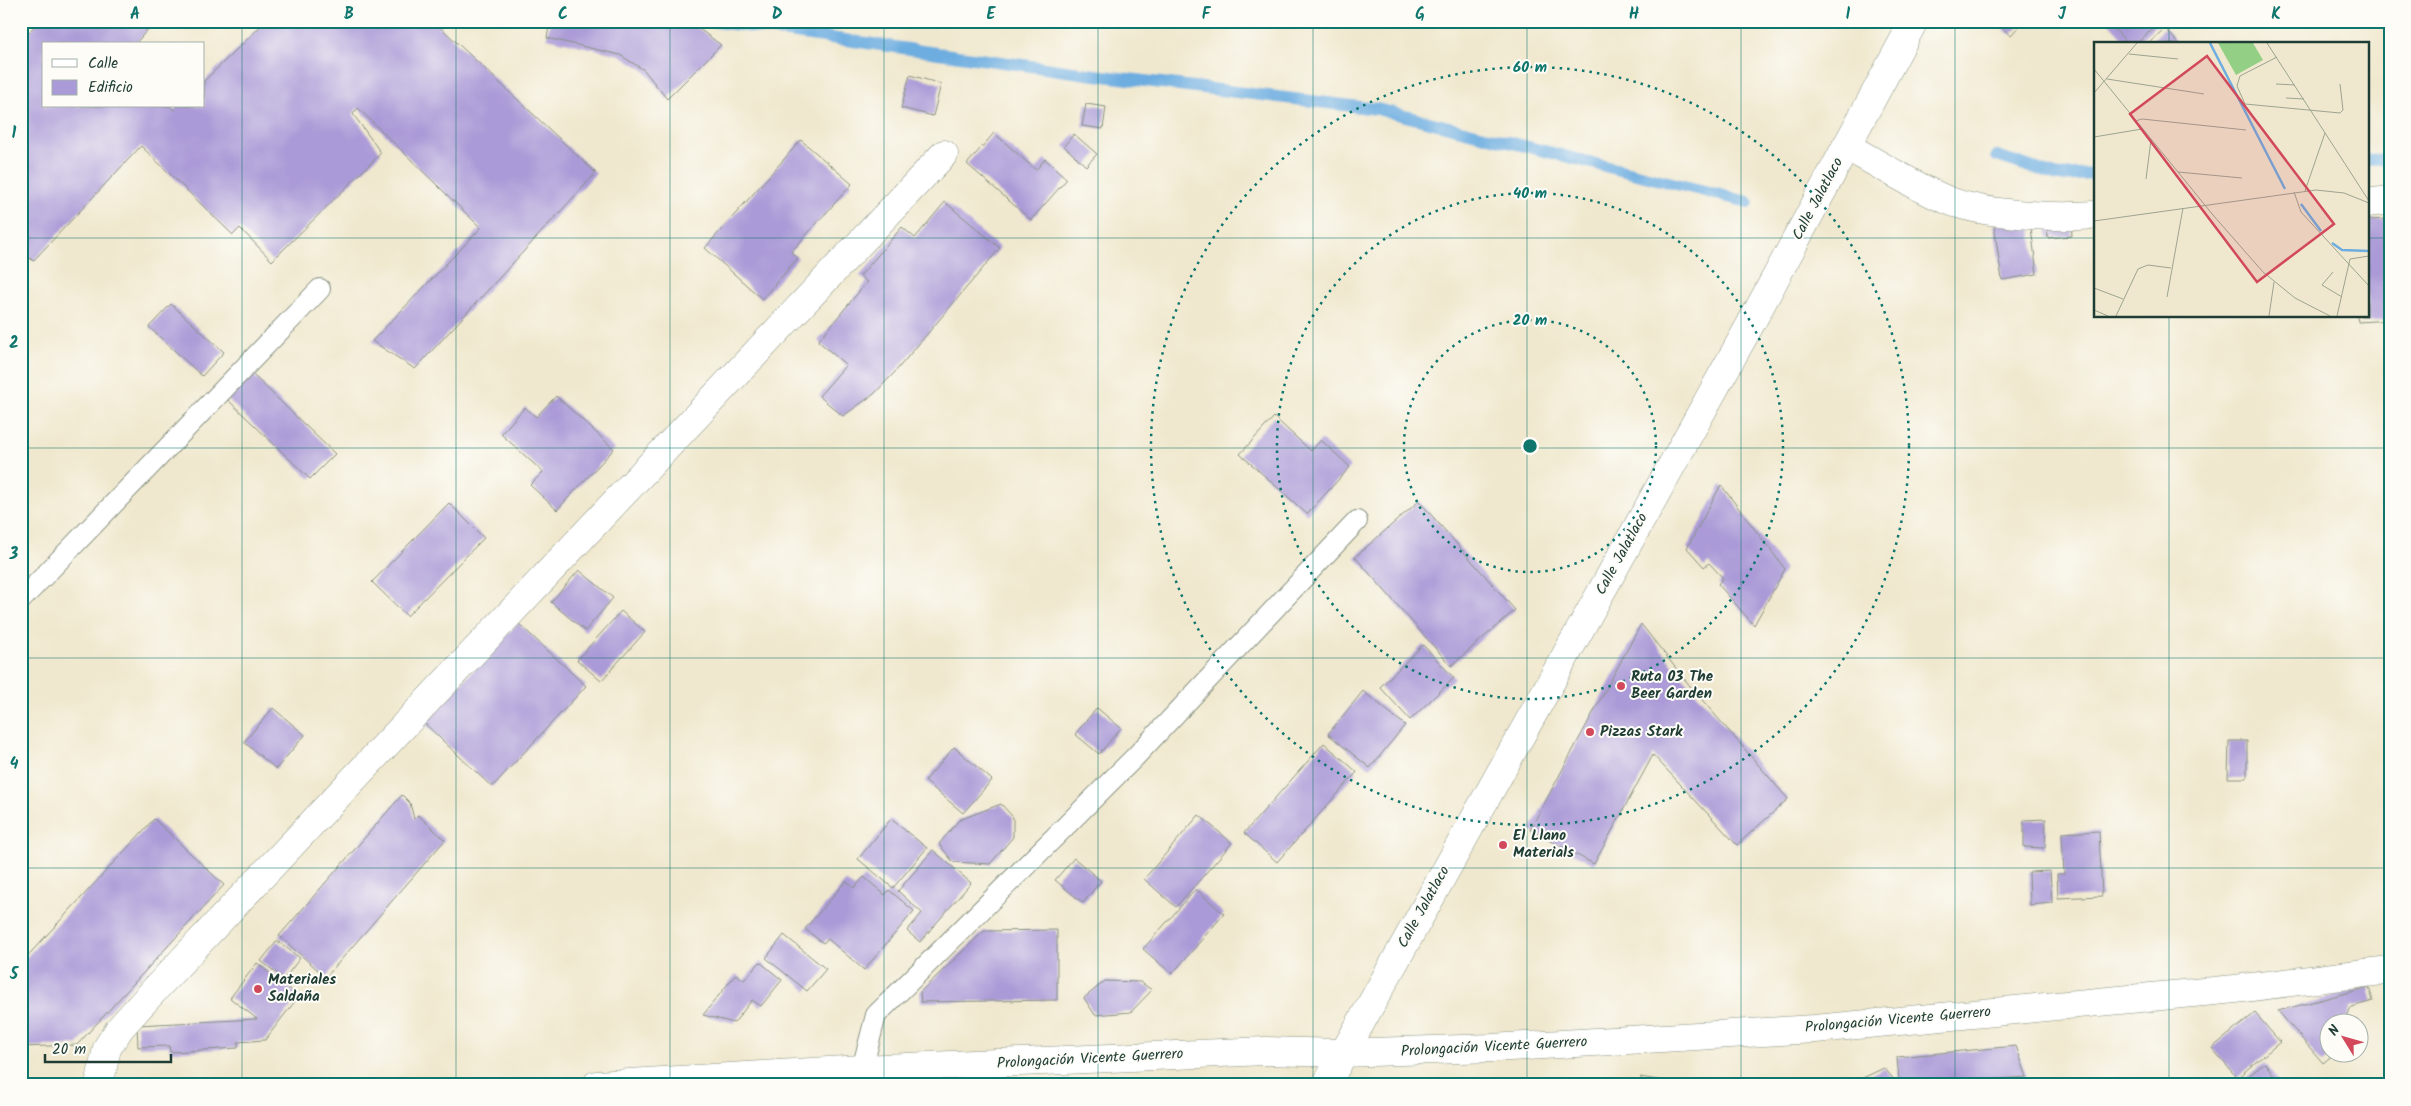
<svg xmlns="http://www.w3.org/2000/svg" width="2411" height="1106" viewBox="0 0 2411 1106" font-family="Kalam,sans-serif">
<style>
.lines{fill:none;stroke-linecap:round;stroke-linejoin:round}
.stream{stroke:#6dade0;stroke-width:12}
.building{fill:#aa9ad7}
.service-casing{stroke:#889281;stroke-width:22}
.minor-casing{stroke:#889281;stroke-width:29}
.secondary-casing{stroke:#889281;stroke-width:29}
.service{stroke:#fff;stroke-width:20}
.minor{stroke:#fff;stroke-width:28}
.secondary{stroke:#fff;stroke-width:28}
.grid{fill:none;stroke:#0f766e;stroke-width:1;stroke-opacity:0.55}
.ring{fill:none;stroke:#0f766e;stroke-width:2.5;stroke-dasharray:2.5 5}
.poi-dot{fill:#d1495b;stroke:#fdfcf7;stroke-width:2}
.labels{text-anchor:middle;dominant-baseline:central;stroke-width:4;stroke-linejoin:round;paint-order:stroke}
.street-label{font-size:15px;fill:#1f3d34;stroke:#fdfcf7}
.poi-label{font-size:15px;font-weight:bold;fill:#1f3d34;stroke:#fdfcf7;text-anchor:start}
.inset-river{fill:none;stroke:#6dade0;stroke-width:2.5}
.inset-road{fill:none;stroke:#9ca490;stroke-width:1}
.view{fill:#d1495b;fill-opacity:0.15;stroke:#d1495b;stroke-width:2.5}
.inset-edge{fill:none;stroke:#1f3d34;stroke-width:2.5}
.centre{fill:#0f766e;stroke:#fdfcf7;stroke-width:2.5}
.ring-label{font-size:15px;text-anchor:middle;font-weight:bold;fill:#0f766e;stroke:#fdfcf7;stroke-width:4;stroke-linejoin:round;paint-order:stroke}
.neatline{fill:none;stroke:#0f766e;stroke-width:2}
.grid-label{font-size:16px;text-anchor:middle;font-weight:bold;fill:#0f766e}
</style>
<rect width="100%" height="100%" fill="#fdfcf7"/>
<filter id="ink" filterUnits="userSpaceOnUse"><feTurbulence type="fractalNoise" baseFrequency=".02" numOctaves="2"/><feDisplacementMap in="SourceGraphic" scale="10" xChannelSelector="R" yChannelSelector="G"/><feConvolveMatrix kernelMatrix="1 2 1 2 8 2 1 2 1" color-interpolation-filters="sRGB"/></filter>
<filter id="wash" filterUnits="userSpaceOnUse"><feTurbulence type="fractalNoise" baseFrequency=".0096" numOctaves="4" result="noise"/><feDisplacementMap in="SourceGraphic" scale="20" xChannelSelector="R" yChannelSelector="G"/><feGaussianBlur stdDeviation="1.12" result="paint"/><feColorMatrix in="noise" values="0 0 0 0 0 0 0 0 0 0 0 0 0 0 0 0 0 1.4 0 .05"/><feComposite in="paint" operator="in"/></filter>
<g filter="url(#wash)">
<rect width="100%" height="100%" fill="#f0e8ce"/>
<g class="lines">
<path class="stream" d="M710,21l377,53 290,35 371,93
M1997,156l61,20 37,-2
M2367,160l23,-1"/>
</g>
<g id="blocks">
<path class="building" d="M39,21h116l-20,23h-91v62h126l4,4 4,-4h26v-25l62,-60h177l-4,5 157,147 -181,196 -43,-28 109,-113 -123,-120 -5,6 28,39 -109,108 -32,-33 -7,7 -92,-89 -108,115 -12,-12v-208z
M550,21h92l40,6 9,-4 30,22 -54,54 -23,-29 -24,-15 -73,-17z
M2010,21h14l-13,14 -8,-6z
M2107,21h54l-25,23h-8z
M2165,28l14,16h-31z
M910,75l31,9 -8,32 -32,-8z
M1086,104l20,3 -3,22 -21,-3z
M994,133l42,37 9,-11 22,20 -36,41 -64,-56z
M1074,134l23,20 -11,12 -22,-20z
M801,140l51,44 -61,68 7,6 -36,41 -57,-51z
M945,202l55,46 -105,124 -21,22 -31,22 -24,-20 27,-31 -28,-24 49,-59 -7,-6 42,-49 13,11z
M2390,219v101l-32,2 -1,-6h10v-96z
M2030,220l7,54 -35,6 -8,-55z
M2071,222l1,14 -24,2 -1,-15z
M171,304l53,48 -22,24 -53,-49z
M250,372l85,82 -25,25 -85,-82z
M556,396l58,53 -57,61 -27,-25 13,-13 -42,-38 24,-27 11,10z
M1274,417l37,34 10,-11 29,27 -43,47 -67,-60z
M1721,485l64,84 -31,56 -36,-41 5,-6 -14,-15 -5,4 -17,-19z
M1419,501l96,109 -64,56 -96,-109z
M449,503l35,35 -77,78 -35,-34z
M579,570l34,28 -28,33 -34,-29z
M621,611l24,21 -44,49 -24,-21z
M518,623l68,63 -94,101 -68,-64z
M1641,624l49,62 98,113 -51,46 -84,-90 -59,109 -64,-34z
M1423,645l31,33 -44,42 -30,-33z
M1363,691l42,34 -35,43 -42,-34z
M273,708l32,27 -29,34 -32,-27z
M1097,708l24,20 -22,26 -24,-20z
M2229,741h18v37h-19z
M1324,743l33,29 -80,90 -33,-29z
M954,747l38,33 -29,33 -38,-32z
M402,795l8,8 4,16 4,-4 27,25 -119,137 -47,-41z
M1001,804l12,13v20l-23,27 -37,-2 -14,-18 20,-24z
M1199,815l33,28 -56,64 -32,-28z
M154,819l70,66 -147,160 -56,2v-84z
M891,819l36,29 -34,40 -35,-29z
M2046,819l-1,29 -21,-1v-27z
M2099,831l3,65 -44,2 -1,-24h7l-2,-41z
M933,850l38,33 -51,59 -13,-11 15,-18 -24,-22z
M1074,858l27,23 -18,22 -28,-23z
M2050,871l2,32 -22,2 -1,-33z
M864,877l21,18 4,-5 25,21 -50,59 -36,-31 -5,4 -18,-14 41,-48 8,7z
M1196,889l28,25 -52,60 -29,-25z
M1057,930v70l-136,2 -1,-10 64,-61z
M784,935l42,34 -19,22 -41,-33z
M277,941l23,17 -16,21 -23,-18z
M760,962l22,18 -21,26 -9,-6 -18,23 -31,-8 33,-41 8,6z
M257,963l42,33 -34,44 -27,2v6l-68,4 -1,-6 -31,1 -1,-22 120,-6 -27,-21z
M1105,981l35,1 12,8 -21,22 -36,3 -11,-17z
M2369,987l4,14 -22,6 -7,17h-16v30h6l-11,9 -45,-52z
M2255,1013l25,29 -43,36 -25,-30z
M2016,1046l11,31 -115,8h-8l-5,-4 -2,-24z
M2265,1063l16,22h-36l-3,-4z
M1884,1068l15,17h-45l-2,-2z
M1640,1077l42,7v1h-35z
M1188,1080v5h-59v-2z"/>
</g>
</g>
<g filter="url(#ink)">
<use href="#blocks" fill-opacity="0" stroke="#889281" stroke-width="1"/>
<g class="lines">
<defs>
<path id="service" d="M21,600l299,-311
M862,1069l14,-54 259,-258 222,-236"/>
<path id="minor" d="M1846,146c31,17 69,41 101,54 36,15 109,18 148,15
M2367,203l23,-3
M99,1085l8,-37 13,-20 39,-43 785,-831
M596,1085l266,-16 403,-18 77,2 150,-5 323,-19 420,-40 155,-19"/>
<path id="secondary" d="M1326,1085l424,-760 164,-304"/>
</defs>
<use href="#service" class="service-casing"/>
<use href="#minor" class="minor-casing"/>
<use href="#secondary" class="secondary-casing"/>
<use href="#service" class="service"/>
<use href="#minor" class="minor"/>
<use href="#secondary" class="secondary"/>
</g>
</g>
<path class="grid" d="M242,21v1064M456,21v1064M670,21v1064M884,21v1064M1098,21v1064M1313,21v1064M1527,21v1064M1741,21v1064M1955,21v1064M2169,21v23M21,238h2074M2367,238h23M2169,316v769M21,448h2369M21,658h2369M21,868h2369"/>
<g class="ring">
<circle cx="1530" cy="446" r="126"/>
<circle cx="1530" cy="446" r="253"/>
<circle cx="1530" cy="446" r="379"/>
</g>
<g class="poi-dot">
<circle cx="1621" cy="686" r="5"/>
<circle cx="1590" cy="732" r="5"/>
<circle cx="1503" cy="845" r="5"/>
<circle cx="258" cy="989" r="5"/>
</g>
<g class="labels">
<g class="street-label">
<text transform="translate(1818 199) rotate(-62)">Calle Jalatlaco</text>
<text transform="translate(1622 554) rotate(-61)">Calle Jalatlaco</text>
<text transform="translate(1424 907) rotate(-61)">Calle Jalatlaco</text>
<text transform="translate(1898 1020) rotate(-5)">Prolongación Vicente Guerrero</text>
<text transform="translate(1494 1047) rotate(-3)">Prolongación Vicente Guerrero</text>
<text transform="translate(1090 1059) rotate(-3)">Prolongación Vicente Guerrero</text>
</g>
<g class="poi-label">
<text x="1631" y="677">Ruta 03 The<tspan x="1631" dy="17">Beer Garden</tspan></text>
<text x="1600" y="732">Pizzas Stark</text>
<text x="1513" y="836">El Llano<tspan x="1513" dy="17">Materials</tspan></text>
<text x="268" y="980">Materiales<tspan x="268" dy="17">Saldaña</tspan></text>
</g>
</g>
<g transform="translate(2094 42)">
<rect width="275" height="275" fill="#f0e8ce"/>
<path d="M124,1h35l10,17 -27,15z" fill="#93d085"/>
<path class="inset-river" d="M116,1l75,146M207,162l20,27M238,201l10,7 27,1"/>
<path class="inset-road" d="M173,1l102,158M35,12l49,5M183,15l-37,19 -3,10 8,18 95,9 3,-3 -3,-26M0,27l119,146 50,57 32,26 35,18M13,37l97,15M182,42l19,1M0,51l43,-50M192,56l18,1M41,79l7,-2 104,11M0,95l48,-8M84,130l64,6M52,137l5,-39M211,149l20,-58M200,150l7,20 68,74M0,179l222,-31 28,3 25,10M239,230l-11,13 20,12M0,246l29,11M73,255l16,-89M0,268l14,6M22,274l22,-47 10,-4 23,3M175,274l5,-34M243,274l13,-57 19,-3"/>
<path class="view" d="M113,14l127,168 -77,58 -127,-168z"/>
<rect width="275" height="275" class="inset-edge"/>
</g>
<circle cx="1530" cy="446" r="8" class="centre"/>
<g class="ring-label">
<text x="1530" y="72">60 m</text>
<text x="1530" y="198">40 m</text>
<text x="1530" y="325">20 m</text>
</g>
<rect width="2411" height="1106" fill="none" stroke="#fdfcf7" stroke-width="55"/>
<rect x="42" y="42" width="162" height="65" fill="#fdfcf7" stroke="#a4b0a9"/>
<rect x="52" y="59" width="25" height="8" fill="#ffffff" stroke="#a4b0a9"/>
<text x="88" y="68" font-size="15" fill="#1f3d34">Calle</text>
<rect x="52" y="80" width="25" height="15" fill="#aa9ad7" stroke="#a4b0a9"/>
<text x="88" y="92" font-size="15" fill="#1f3d34">Edificio</text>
<g transform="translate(2344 1038) rotate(307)"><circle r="24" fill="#fdfcf7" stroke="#a4b0a9"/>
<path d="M0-4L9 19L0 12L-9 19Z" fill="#d1495b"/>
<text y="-8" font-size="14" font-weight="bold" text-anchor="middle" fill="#1f3d34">N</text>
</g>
<path d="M45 1054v8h126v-8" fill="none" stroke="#1f3d34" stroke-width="2.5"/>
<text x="52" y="1054" font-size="15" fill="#1f3d34" stroke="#fdfcf7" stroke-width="4" paint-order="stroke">20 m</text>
<rect x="28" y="28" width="2356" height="1050" class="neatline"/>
<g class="grid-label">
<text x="135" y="19">A</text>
<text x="349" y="19">B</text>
<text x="563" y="19">C</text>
<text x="777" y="19">D</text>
<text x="991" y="19">E</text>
<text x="1206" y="19">F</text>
<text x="1420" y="19">G</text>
<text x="1634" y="19">H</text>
<text x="1848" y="19">I</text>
<text x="2062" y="19">J</text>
<text x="2276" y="19">K</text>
<text x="14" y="138">1</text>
<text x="14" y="348">2</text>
<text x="14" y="559">3</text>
<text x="14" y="769">4</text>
<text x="14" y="979">5</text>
</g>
</svg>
